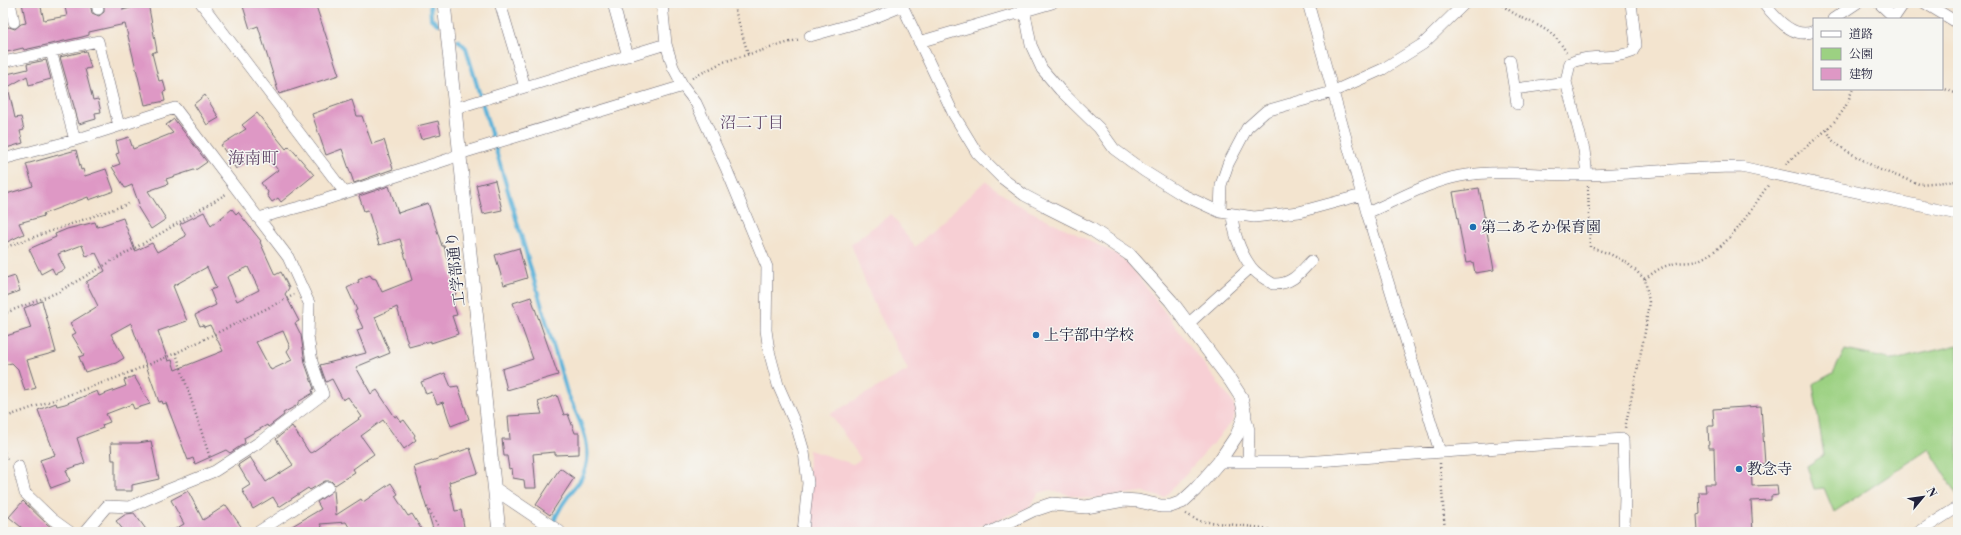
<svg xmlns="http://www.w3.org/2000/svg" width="1961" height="535" viewBox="0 0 1961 535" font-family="'Libre Bodoni','Noto Serif JP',serif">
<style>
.built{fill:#f7cfd4}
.green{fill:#9cd182;stroke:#5f7a5e}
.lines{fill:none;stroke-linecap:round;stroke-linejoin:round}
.stream{stroke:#5cb2d9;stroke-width:4}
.building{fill:#de98c5;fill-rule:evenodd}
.minor-casing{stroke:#6b666f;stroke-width:12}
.tertiary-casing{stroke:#6b666f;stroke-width:14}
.path{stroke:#6b666f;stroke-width:2.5;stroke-dasharray:1 3;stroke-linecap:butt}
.minor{stroke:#fff;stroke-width:11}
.tertiary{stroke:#fff;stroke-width:13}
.poi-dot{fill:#1f6fb2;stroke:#f6f6f2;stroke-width:1.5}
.labels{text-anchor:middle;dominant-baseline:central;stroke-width:3;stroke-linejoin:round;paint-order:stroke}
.poi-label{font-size:15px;fill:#22223b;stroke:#f6f6f2;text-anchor:start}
.street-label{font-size:15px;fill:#22223b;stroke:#f6f6f2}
.neighbourhood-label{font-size:16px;fill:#644b6b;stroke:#f6f6f2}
.quarter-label{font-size:17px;fill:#644b6b;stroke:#f6f6f2}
</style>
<rect width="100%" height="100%" fill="#f6f6f2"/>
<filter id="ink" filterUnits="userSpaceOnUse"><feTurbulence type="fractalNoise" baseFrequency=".025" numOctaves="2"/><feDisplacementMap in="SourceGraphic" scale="8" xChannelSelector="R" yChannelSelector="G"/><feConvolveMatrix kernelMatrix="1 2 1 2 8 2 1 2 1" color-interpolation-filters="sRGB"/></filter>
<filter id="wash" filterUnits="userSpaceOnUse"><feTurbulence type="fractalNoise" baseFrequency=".012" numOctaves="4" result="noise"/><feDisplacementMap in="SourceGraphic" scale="16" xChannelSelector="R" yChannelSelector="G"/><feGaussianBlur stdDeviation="0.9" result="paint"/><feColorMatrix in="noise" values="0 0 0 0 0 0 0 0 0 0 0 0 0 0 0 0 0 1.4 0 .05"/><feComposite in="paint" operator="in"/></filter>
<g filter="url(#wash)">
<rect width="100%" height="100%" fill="#f3e4cf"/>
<path class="built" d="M985,181l29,22 106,53 14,15 99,132 3,9 -4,10 -68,76 -23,-6 -43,6h-15l-33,-8 -11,3 -11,15 -50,19 -5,5h-166l2,-82 44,14 8,-5 -31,-45 78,-44 -36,-70 -21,-56 40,-30 24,33z"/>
<path class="green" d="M1958,345v150l-29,-46 -95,63 -10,-24 -10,1 -7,-23 17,-11 -11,-71 20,-11 12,-23 49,10z"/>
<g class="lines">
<path class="stream" d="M430,3l1,16 7,5
M458,40l8,8 101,344c12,28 32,61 12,90 -12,16 -20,25 -27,44"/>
</g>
<g id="blocks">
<path class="building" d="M22,3h18l4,17 23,-4 -3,-13h26l2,10 7,3 5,-4v-9h19v7l25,-7 9,48 -5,2 7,28 4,-1 3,11 -3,1 2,9 -20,4 -20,-81 -36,8v3l-7,2 -58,13 -1,-2 -20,5v-25l6,-1 6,2 6,-5 5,-1z
M242,3h73l24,72 -60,19 -21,-68 -8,3z
M86,51l5,17 -6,1 8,31 5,-1 3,13 -6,1 1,6 -17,5 -19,-67z
M46,60l5,19 -22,6 -2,-9 -19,11 7,31 6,-1 3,13 -4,1 3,12 -20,6v-74l25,-6 -1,-5z
M205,95l14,23 -12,7 -13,-21z
M352,100l5,16h5l10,28 12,-4 9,29 -39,14 -12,-34 -16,6 -14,-41z
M257,113l29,36 3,-3 25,29 -33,27 -3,-4 -6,4 -5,-7 1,-3 -7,-9 17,-13 -15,-18 -27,17 -15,-24 25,-16 -4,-4z
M174,119l33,43 -10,7 -31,10 2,5 -20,7 18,28 -15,10 -14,-23 2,-2 -7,-19 -7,3 -13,-21 8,-3 -4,-10 3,-1 -3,-12 13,-4 4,12 40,-16 -7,-8z
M438,121l3,13 -20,5 -4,-13z
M76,150l5,20 2,-1 2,7 21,-7 8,22 -25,9 -1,-3 -45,17 1,2 -25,7 5,11 -17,8 -4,-7v-40l30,-9 -7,-22z
M495,180l7,30 -19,4 -7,-29z
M389,186l9,27 30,-10 14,43h2l12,48 -5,2 6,19 -5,1 6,18 -27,9v-2l-22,6 -12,-40 -22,10 15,36 -34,14 15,27 6,-4 18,27 2,-1 4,6 3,-2 11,15 -1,2 2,3 -12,9 -21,-29 -22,16 13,18 -21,15 2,3 -20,13 -4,-4h-6l-15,9 -2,-2 -29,19 -6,-10 -20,12 -11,-19 8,-5 -12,-20 12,-8 16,25 27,-17 -17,-26 16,-13 17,26 2,1 51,-36 -14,-20 -5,3 -11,-21 -6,3 -6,-17 46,-12 -9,-23 6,-2 -8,-17 2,-1 -10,-22 12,-6 -1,-2 12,-5 2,3 4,1 6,13 30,-12 -12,-41 -21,6 -11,-35 -4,1 -5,-15z
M1479,188l15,82 -19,3 -2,-11 -7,1 -13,-71z
M232,209l4,5 2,-2 23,29 -1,1 15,33 6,-3 8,16 -4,6 14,27 -4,2 6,12 4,28 9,26 -2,1 1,3 -15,9v2l-2,2 -13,7 1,2 -16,12 -1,-2 -23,13 1,5 -15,10 -4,-3 -31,14 -2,-6 -5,2 -22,-57 -3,1 -1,-3 -3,1 -28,-79 -20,11 13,24 -8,5 -31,9 -6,-15 5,-2 -12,-20 4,-2 -6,-10 28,-17 -12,-24 19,-11 -9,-18 -10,3 -4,-11 -24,9 7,15 -10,5 -3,-6 -11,6 -12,-25 27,-12 -1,-3 12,-5 28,-7 2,5 26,-9 12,33 17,-8 5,9 29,-16 -6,-12 24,-12 7,14zM207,267l9,21 -6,2 6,15 -21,10 5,11 3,-1 1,2 6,-2 13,26 -48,19 -3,-10 -4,1 -10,-30 29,-10 -14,-35zM248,267l11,23 -22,11 -10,-24zM283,331l7,16 -3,4 5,9 -21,10 -15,-28z
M519,248l8,30 -23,7 -9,-30z
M15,276l5,15 -17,6v-17z
M531,297l27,78 -51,15 -5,-21 31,-10 -20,-56z
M42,301l14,51 -29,8 9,28 -11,3 -7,-22 -6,-6 -9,2v-28l28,-9 -7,-20z
M445,373l6,14 7,-1 11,33 -18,7 -8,-24 -6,2 -5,-12 -6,2 -5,-12z
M134,376l16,28 -16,5 -2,-5 -26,10 4,8 -8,3 1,3 -26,10 8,25 -19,7 4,11 -19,7 -11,-28 15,-5 -17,-45 18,-7 1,3 8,-2 32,-13 2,5 27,-10 -2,-6z
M557,395l7,20 4,-1 7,19h4v21l-24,1v-3l-22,2 3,34h-11l-1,-8 -11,-2 -1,-10 -3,1 -2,-13h-3l-2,-17h8l-2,-23 34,-2 -4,-12z
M1761,406l4,58h-14l1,22 25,-1 1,10 -7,1v4l-20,1 2,31h-55l-1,-17 3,-1 -1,-22h7l-1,-8h10l-1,-36h-5l-1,-22h6l-1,-17z
M151,441l8,38 -27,6v6h-17v-31h-3l-1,-17h27z
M470,448l8,25 -29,9 6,29 6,-1 4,22h-31l-20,-65z
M560,468l14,10 -24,37 -14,-10z
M391,483l7,11 -3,2 13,20 4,-2 11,18h-71l-6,-10 -26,2 5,8h-43l39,-23 -4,-7 17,-12 2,25 25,-16 2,3z
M188,491l15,29 23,-15 19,27h-75l14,-8 -13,-24z
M23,501l24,23 11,8h-31l-18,-15z
M134,513l14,19h-23l-9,-11 10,-7z"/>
</g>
</g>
<g filter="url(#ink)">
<use href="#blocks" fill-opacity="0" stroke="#6b666f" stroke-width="1"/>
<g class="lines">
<defs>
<path id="minor" d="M10,3l4,19
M97,3l1,6
M201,3l144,190
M500,3l25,84
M613,3l15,53
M662,3l4,41 7,23 10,19 13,17 30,65 41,99 -1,63 3,21 9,34 19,43 7,24 4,31 -5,49
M901,3l53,112 23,38 25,25 22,17 23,12
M1023,3l8,42 11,24 18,21 39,38 15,21 30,22 37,23 39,18 34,5 45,-5 63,-17
M1308,3l59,210 73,239
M1764,3c11,15 30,37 50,28
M1879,3l15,14
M1925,3l33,20
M1833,19l24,-16
M1893,19l11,-16
M810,36l61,-17 32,-13
M919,42l133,-39
M51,51l24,89
M1510,61l7,43
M3,62l95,-21 21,85
M1515,89l51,-7
M456,108l210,-64
M3,159l72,-19 100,-32 113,149 21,46 -1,33 4,26 11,32 -62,47 -46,30 -45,18 -40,18 -23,-1 -22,26
M1587,175l-3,-25 -18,-68 4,-19c19,-9 42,-3 62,-11l4,-7 -5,-42
M1220,212l1,-27 7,-21 19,-36 19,-17 66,-19 51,-23 40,-25 42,-41
M1367,213c30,-13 61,-31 93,-37 41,-7 85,0 127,-1 51,-1 102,-8 154,-8l217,47
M1232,214c1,17 8,38 19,53 5,7 14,12 22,17 18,1 27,-11 38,-23
M258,218l53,-14 138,-45 10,-5 224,-68
M1188,324l63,-57
M1245,415l4,15 -1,32
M1219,462h85l319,-23 2,56 -1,37
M18,466l7,27 27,26 18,13
M258,532l70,-45
M990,532l47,-23
M1919,532l39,-25"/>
<path id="tertiary" d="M444,3l55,529
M495,489l64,43
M1037,509l15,-5 34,3 38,-7 14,1 23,5h10l11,-4 13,-12 24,-28 18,-27 8,-20 -4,-18 -11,-17 -59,-79 -42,-47 -38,-25 -44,-22"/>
</defs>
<use href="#minor" class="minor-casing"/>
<use href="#tertiary" class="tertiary-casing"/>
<path class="path" d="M733,3l15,51
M1499,3c6,4 12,9 18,12 22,12 36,14 49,37
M692,78l31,-16 77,-23
M1942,88l16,6
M1827,130l5,10 10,8 36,21 41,15 39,-3
M1786,164c19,-18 44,-33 58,-55 4,-6 6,-14 9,-20
M1588,186l2,61 20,7 17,9 18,16 4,23 -4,30 -20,96
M3,248l125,-44
M1645,279c10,-8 19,-14 32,-16 6,-1 13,0 19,-2 34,-13 52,-48 73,-77
M3,314l53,-21 107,-61 63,-38
M176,353l35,108
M3,418l113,-40 60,-25 118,-58
M3,444l2,14 3,1
M1440,463l5,69
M427,507l15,25
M1186,514l13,7 64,7 16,4"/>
<use href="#minor" class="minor"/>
<use href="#tertiary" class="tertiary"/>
</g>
</g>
<g class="poi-dot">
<circle cx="1473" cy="227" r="4"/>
<circle cx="1036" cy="335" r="4"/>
<circle cx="1739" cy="469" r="4"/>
</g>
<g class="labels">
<g class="poi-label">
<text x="1481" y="227">第二あそか保育園</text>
<text x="1044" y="335">上宇部中学校</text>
<text x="1747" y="469">教念寺</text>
</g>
<g class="street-label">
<text transform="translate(456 269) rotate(-96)">工学部通り</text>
</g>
<g class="neighbourhood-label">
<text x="752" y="123">沼二丁目</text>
</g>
<g class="quarter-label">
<text x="253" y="159">海南町</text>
</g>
</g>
<rect width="1961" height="535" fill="none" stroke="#f6f6f2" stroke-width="16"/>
<rect x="1813" y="18" width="130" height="72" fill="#f6f6f2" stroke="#a1a1a9"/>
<rect x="1821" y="31" width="20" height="6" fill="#ffffff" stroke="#a1a1a9"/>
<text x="1849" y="38" font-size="12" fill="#22223b">道路</text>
<rect x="1821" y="48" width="20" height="12" fill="#9cd182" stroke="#a1a1a9"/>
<text x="1849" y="58" font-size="12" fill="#22223b">公園</text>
<rect x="1821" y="68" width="20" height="12" fill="#de98c5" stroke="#a1a1a9"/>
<text x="1849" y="78" font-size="12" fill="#22223b">建物</text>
<g transform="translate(1923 497) rotate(61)" stroke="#f6f6f2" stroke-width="3" paint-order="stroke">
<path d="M0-3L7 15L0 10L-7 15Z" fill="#22223b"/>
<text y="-6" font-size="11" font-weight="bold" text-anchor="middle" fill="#22223b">N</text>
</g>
</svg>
